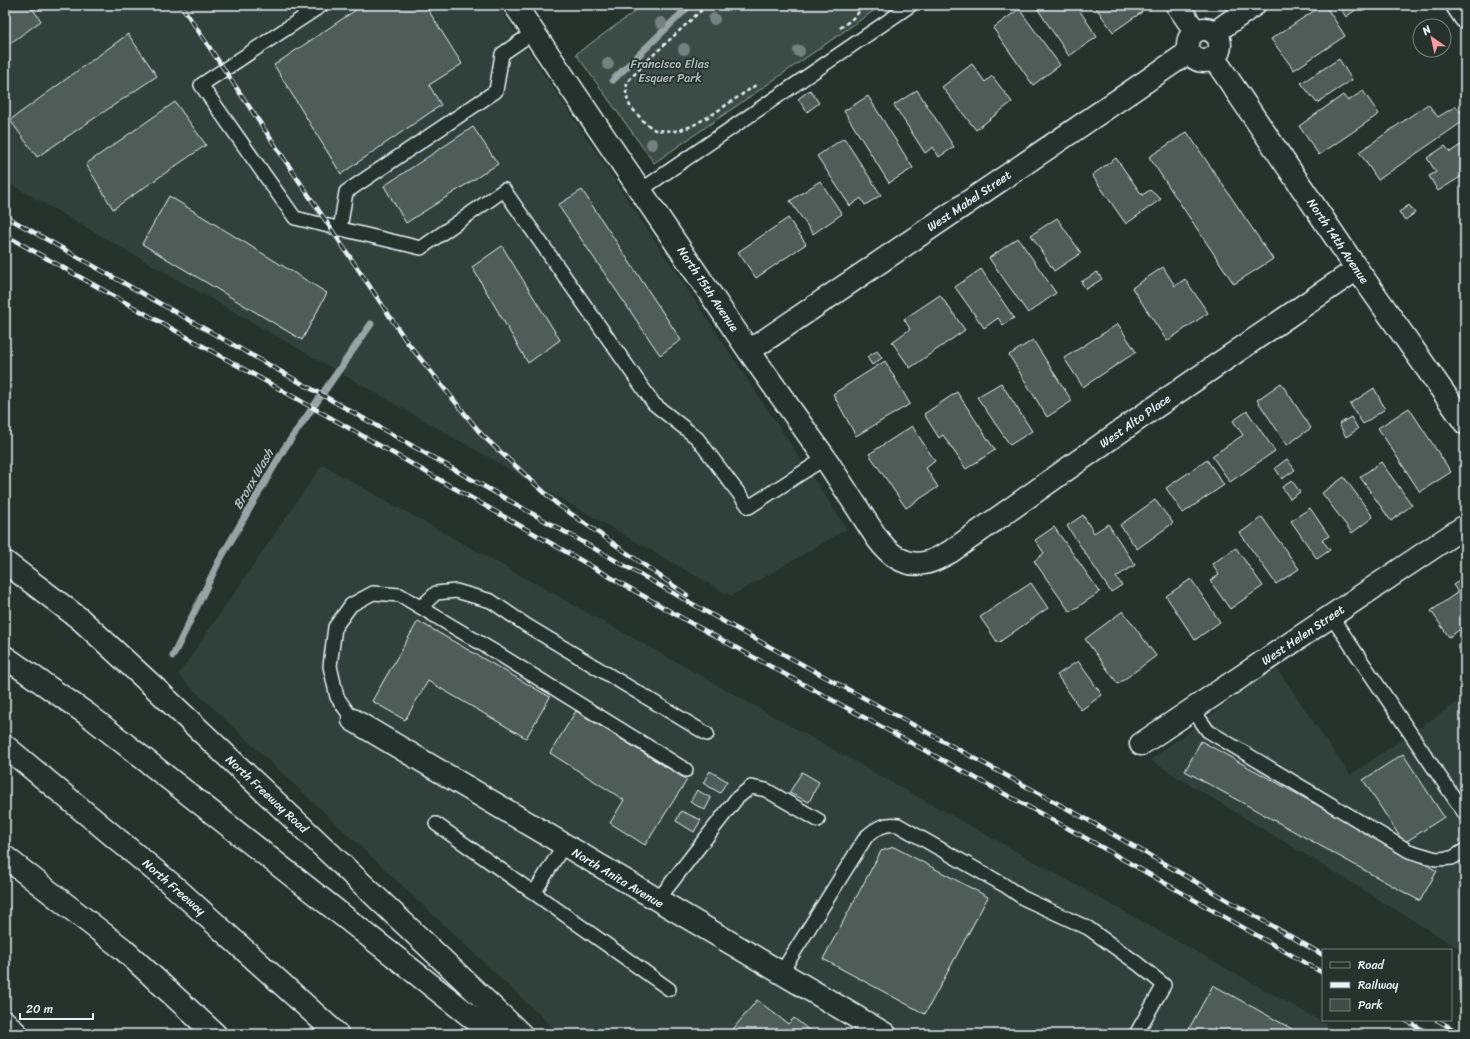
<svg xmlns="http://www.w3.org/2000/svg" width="1470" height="1039" viewBox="0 0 1470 1039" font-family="Sriracha,sans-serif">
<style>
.built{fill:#333f3a}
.green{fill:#3e4b47;stroke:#939ea0}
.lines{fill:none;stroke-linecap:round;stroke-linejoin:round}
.stream{stroke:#98a3a5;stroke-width:7}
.building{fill:#505c59;stroke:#e8f1f8}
.service-casing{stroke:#e8f1f8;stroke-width:16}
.minor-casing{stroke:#e8f1f8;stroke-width:25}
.secondary-casing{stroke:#e8f1f8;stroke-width:25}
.motorway-casing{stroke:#e8f1f8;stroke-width:25}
.path{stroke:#e8f1f8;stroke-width:2.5;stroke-dasharray:4 3;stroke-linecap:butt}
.service{stroke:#26332d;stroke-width:13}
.minor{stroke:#26332d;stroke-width:22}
.secondary{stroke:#26332d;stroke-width:22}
.motorway{stroke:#26332d;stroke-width:22}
.rail-casing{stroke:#e8f1f8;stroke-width:4.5}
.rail{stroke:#26332d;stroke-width:3;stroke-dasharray:9;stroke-linecap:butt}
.tree{fill:#758080}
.labels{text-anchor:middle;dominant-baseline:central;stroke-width:3.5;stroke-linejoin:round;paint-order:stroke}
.park-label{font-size:12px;fill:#b5bfc3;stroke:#26332d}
.street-label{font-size:12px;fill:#e8f1f8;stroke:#26332d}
.water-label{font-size:13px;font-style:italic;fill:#b3bdc0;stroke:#26332d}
</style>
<rect width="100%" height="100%" fill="#26332d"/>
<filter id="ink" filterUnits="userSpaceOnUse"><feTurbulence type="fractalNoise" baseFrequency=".025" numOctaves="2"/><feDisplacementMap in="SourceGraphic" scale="8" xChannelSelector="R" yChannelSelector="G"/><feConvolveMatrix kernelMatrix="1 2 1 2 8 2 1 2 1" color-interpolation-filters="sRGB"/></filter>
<g filter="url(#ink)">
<path class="built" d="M5,5h493l349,524 -116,67 -726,-415z
M322,465l1022,569h-784l-382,-359z
M1276,667l74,108 115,-78v255l-315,-192z"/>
<path class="green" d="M644,5h238l-228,158 -78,-109z"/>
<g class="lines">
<path class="stream" d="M613,80l73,-71 2,-4
M173,656l45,-93 66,-114 87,-125"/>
</g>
<path class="building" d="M5,5h25l11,16 -36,26z
M363,5h62l37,59 -33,21 12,20 -100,69 -67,-109z
M1042,5h34l21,32 -28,19 -32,-48z
M1094,5h43l5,7 -29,20z
M1323,5h2l20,31 -51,34 -23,-31z
M1338,5h24l-16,12z
M1019,9l41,56 -27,20 -40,-57z
M128,34l29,42 -120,81 -27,-37z
M1339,59l13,21 -35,23 -16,-20z
M972,64l13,18 7,-6 20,26 -36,28 -34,-43z
M810,90l9,13 -12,9 -9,-13z
M917,90l37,57 -15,10 -6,-10 -8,6 -31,-48z
M1363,91l16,23 -60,41 -20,-29 44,-31 5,6z
M868,96l45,72 -24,15 -45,-72z
M175,102l31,43 -93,64 -27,-45z
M1428,104l10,13 18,-11 9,12v2l-87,60 -19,-28z
M473,127l25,37 -92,59 -22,-37z
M1187,132l86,127 -39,25 -85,-127z
M844,138l37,57 -16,10 -4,-7 -11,8 -33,-50z
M1465,142v32l-27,17 -9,-15 7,-4 -9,-14 18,-12 5,6z
M1116,158l26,37 8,-5 11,9 -35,25 -34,-49z
M820,181l22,33 -29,20 -23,-33z
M582,190l99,150 -21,15 -102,-150z
M169,196l158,97 -25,47 -160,-96z
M1409,205l6,8 -10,7 -6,-8z
M1465,210v10l-4,-7z
M788,218l18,26 -50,34 -18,-26z
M1057,218l24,35 -27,18 -23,-36z
M1018,238l38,55 -28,20 -39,-55z
M1465,241v13l-6,-8z
M502,246l58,94 -32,23 -56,-96z
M1163,267l12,19 10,-7 23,34 -41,28 -35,-53z
M981,269l33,49 -11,7 -5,-7 -14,10 -29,-41z
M1097,272l5,7 -16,10 -5,-7z
M940,295l25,35 -55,38 -18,-26 18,-13 -6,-10z
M1118,324l18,28 -53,35 -19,-29z
M1033,340l39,61 -25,16 -38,-62z
M877,351l5,7 -10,7 -5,-8z
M885,361l25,43 -54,32 -23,-42z
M1001,383l31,48 -22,14 -33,-48z
M1281,383l30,45 -24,17 -30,-45z
M1374,388l11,21 -22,15 -13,-20z
M957,392l38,58 -29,19 -23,-34 -4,3 -15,-24z
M1409,408l42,64 -31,20 -42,-64z
M1247,411l28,40 -45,31 -18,-26 31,-21 -10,-14z
M1351,417l7,12 -12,8 -7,-13z
M912,426l23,35 -9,7 12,19 -32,21 -37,-54z
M1287,459l8,11 -13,9 -7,-11z
M1207,460l17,25 -41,28 -17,-25z
M1381,462l31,43 -21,16 -31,-44z
M1344,477l29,40 -21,16 -30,-40z
M1292,481l8,11 -10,7 -8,-12z
M1155,500l18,23 -36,26 -17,-24z
M1310,508l19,28 -7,4 8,10 -13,9 -26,-38z
M1083,515l11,18 14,-9 27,41 -19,12 6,8 -11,7 -44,-66z
M1262,517l37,52 -23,15 -36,-51z
M1054,527l46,65 -30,20 -36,-51 10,-8 -9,-13z
M1236,548l27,38 -33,23 -20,-28 9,-6 -7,-11z
M1465,577v49l-16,11 -18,-26 27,-19 -5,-7z
M1191,579l29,43 -25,18 -29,-44z
M1031,583l17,25 -50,35 -18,-26z
M1123,611l33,45 -38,28 -33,-45z
M418,621l132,76 -24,41 -98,-57 -23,39 -33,-19z
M1465,640v16l-8,-10z
M1078,661l24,34 -21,15 -24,-35z
M576,711l111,69 -42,65 -35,-22 14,-23 -74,-47z
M1201,741l236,130 -17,30 -235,-130z
M1403,754l41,63 -40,26 -41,-63z
M710,771l17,10 -7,12 -17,-10z
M802,772l17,10 -10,20 -20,-9z
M697,790l14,8 -6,12 -15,-8z
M681,811l20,9 -7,12 -18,-11z
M894,847l94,50 -63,117 -102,-55 58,-108z
M1213,985l88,49h-115z
M757,1000l31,24 6,-6 20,16h-85z
M1155,1030l10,4h-12z"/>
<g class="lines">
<defs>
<path id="service" d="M322,5l-121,80 94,133 126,30 83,-58 150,214 43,34 52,69 76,-49
M641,190l270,-185
M340,229l6,-37 150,-101 6,-37 32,-22
M421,607l15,-14 20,-2 35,10 35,24 181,109
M1331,616l134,198
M1193,710l15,21 201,120 27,8 16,-1 13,-8
M353,720l-16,-23 -7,-31 5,-39 16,-22 22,-12 27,2 102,61 184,114
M436,824l98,69
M564,845l-30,48 135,96
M657,901l80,-103 14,-11 15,3 52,30
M781,973l85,-136c10,-9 19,-14 32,-12l106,60 19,13 65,30 50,36 26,21 -28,49"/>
<path id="minor" d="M515,5l234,346 76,107 52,80c11,15 27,29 47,25 9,-1 18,-7 26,-11l185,-131 222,-152
M1177,5l18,26
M1457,5l8,12
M1188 45a16 16 0 1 1 32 0a16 16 0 1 1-32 0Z
M1214,33l40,-28
M1212,58l8,9 137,202 108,154
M749,351l440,-299
M353,720l532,314
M1141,744l324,-218"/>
<path id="secondary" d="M5,562l75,57 75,69 366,346"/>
<path id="motorway" d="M5,657l82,57 406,320
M5,746l171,142 161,146
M5,857l118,92 92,85
M5,1022l12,12"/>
</defs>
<use href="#service" class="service-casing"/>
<use href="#minor" class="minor-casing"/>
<use href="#secondary" class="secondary-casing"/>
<use href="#motorway" class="motorway-casing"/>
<path class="path" d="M707,5l-57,53 -23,24 -1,13 4,11 14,16 11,8 22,1 15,-5 21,-12 43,-29
M840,28l11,-8 15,-15"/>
<use href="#service" class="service"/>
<use href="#minor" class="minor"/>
<use href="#secondary" class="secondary"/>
<use href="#motorway" class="motorway"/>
<defs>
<path id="rail" d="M181,5l226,337 75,93 75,69 130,91
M5,216l723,408 360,196 235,135
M5,235l335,188 349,199 393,214 241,137
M1405,1020l25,14
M1437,1020l24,14"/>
</defs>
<use href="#rail" class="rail-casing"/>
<use href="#rail" class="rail"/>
</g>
<g class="tree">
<circle cx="714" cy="19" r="6"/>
<circle cx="661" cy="23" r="6"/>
<circle cx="684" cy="49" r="6"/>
<circle cx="799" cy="51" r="6"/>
<circle cx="608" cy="64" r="6"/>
<circle cx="652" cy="144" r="6"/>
</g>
</g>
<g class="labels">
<g class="park-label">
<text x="670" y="64">Francisco Elias<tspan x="670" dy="14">Esquer Park</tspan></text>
</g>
<g class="street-label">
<text transform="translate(969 201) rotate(-34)">West Mabel Street</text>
<text transform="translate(1338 241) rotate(56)">North 14th Avenue</text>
<text transform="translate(708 289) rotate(56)">North 15th Avenue</text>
<text transform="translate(1135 421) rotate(-35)">West Alto Place</text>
<text transform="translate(1303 635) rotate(-34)">West Helen Street</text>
<text transform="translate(267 794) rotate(43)">North Freeway Road</text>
<text transform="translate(618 878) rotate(31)">North Anita Avenue</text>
<text transform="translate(174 887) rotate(41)">North Freeway</text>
</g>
<g class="water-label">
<text transform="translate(253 479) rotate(-60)">Bronx Wash</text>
</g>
</g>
<rect width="1470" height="1039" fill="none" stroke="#26332d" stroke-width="20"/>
<rect x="10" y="10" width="1450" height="1019" fill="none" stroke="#e8f1f8" stroke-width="1.5" filter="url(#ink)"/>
<rect x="1322" y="949" width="130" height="72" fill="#26332d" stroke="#747f7e"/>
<rect x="1330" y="962" width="20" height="6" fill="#26332d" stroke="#747f7e"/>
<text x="1358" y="969" font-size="12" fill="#e8f1f8">Road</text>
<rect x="1330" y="982" width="20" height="6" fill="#e8f1f8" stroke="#747f7e"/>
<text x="1358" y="989" font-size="12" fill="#e8f1f8">Railway</text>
<rect x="1330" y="999" width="20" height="12" fill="#3e4b47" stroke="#747f7e"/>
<text x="1358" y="1009" font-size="12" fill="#e8f1f8">Park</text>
<g transform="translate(1432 38) rotate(326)"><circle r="19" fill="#26332d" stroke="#747f7e"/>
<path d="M0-3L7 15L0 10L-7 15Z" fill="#ff9aa2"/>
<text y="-6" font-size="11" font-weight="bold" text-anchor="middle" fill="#e8f1f8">N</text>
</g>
<path d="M20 1013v6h73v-6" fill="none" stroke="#e8f1f8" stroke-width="2"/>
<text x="26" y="1013" font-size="12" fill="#e8f1f8" stroke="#26332d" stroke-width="3" paint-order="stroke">20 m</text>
</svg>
